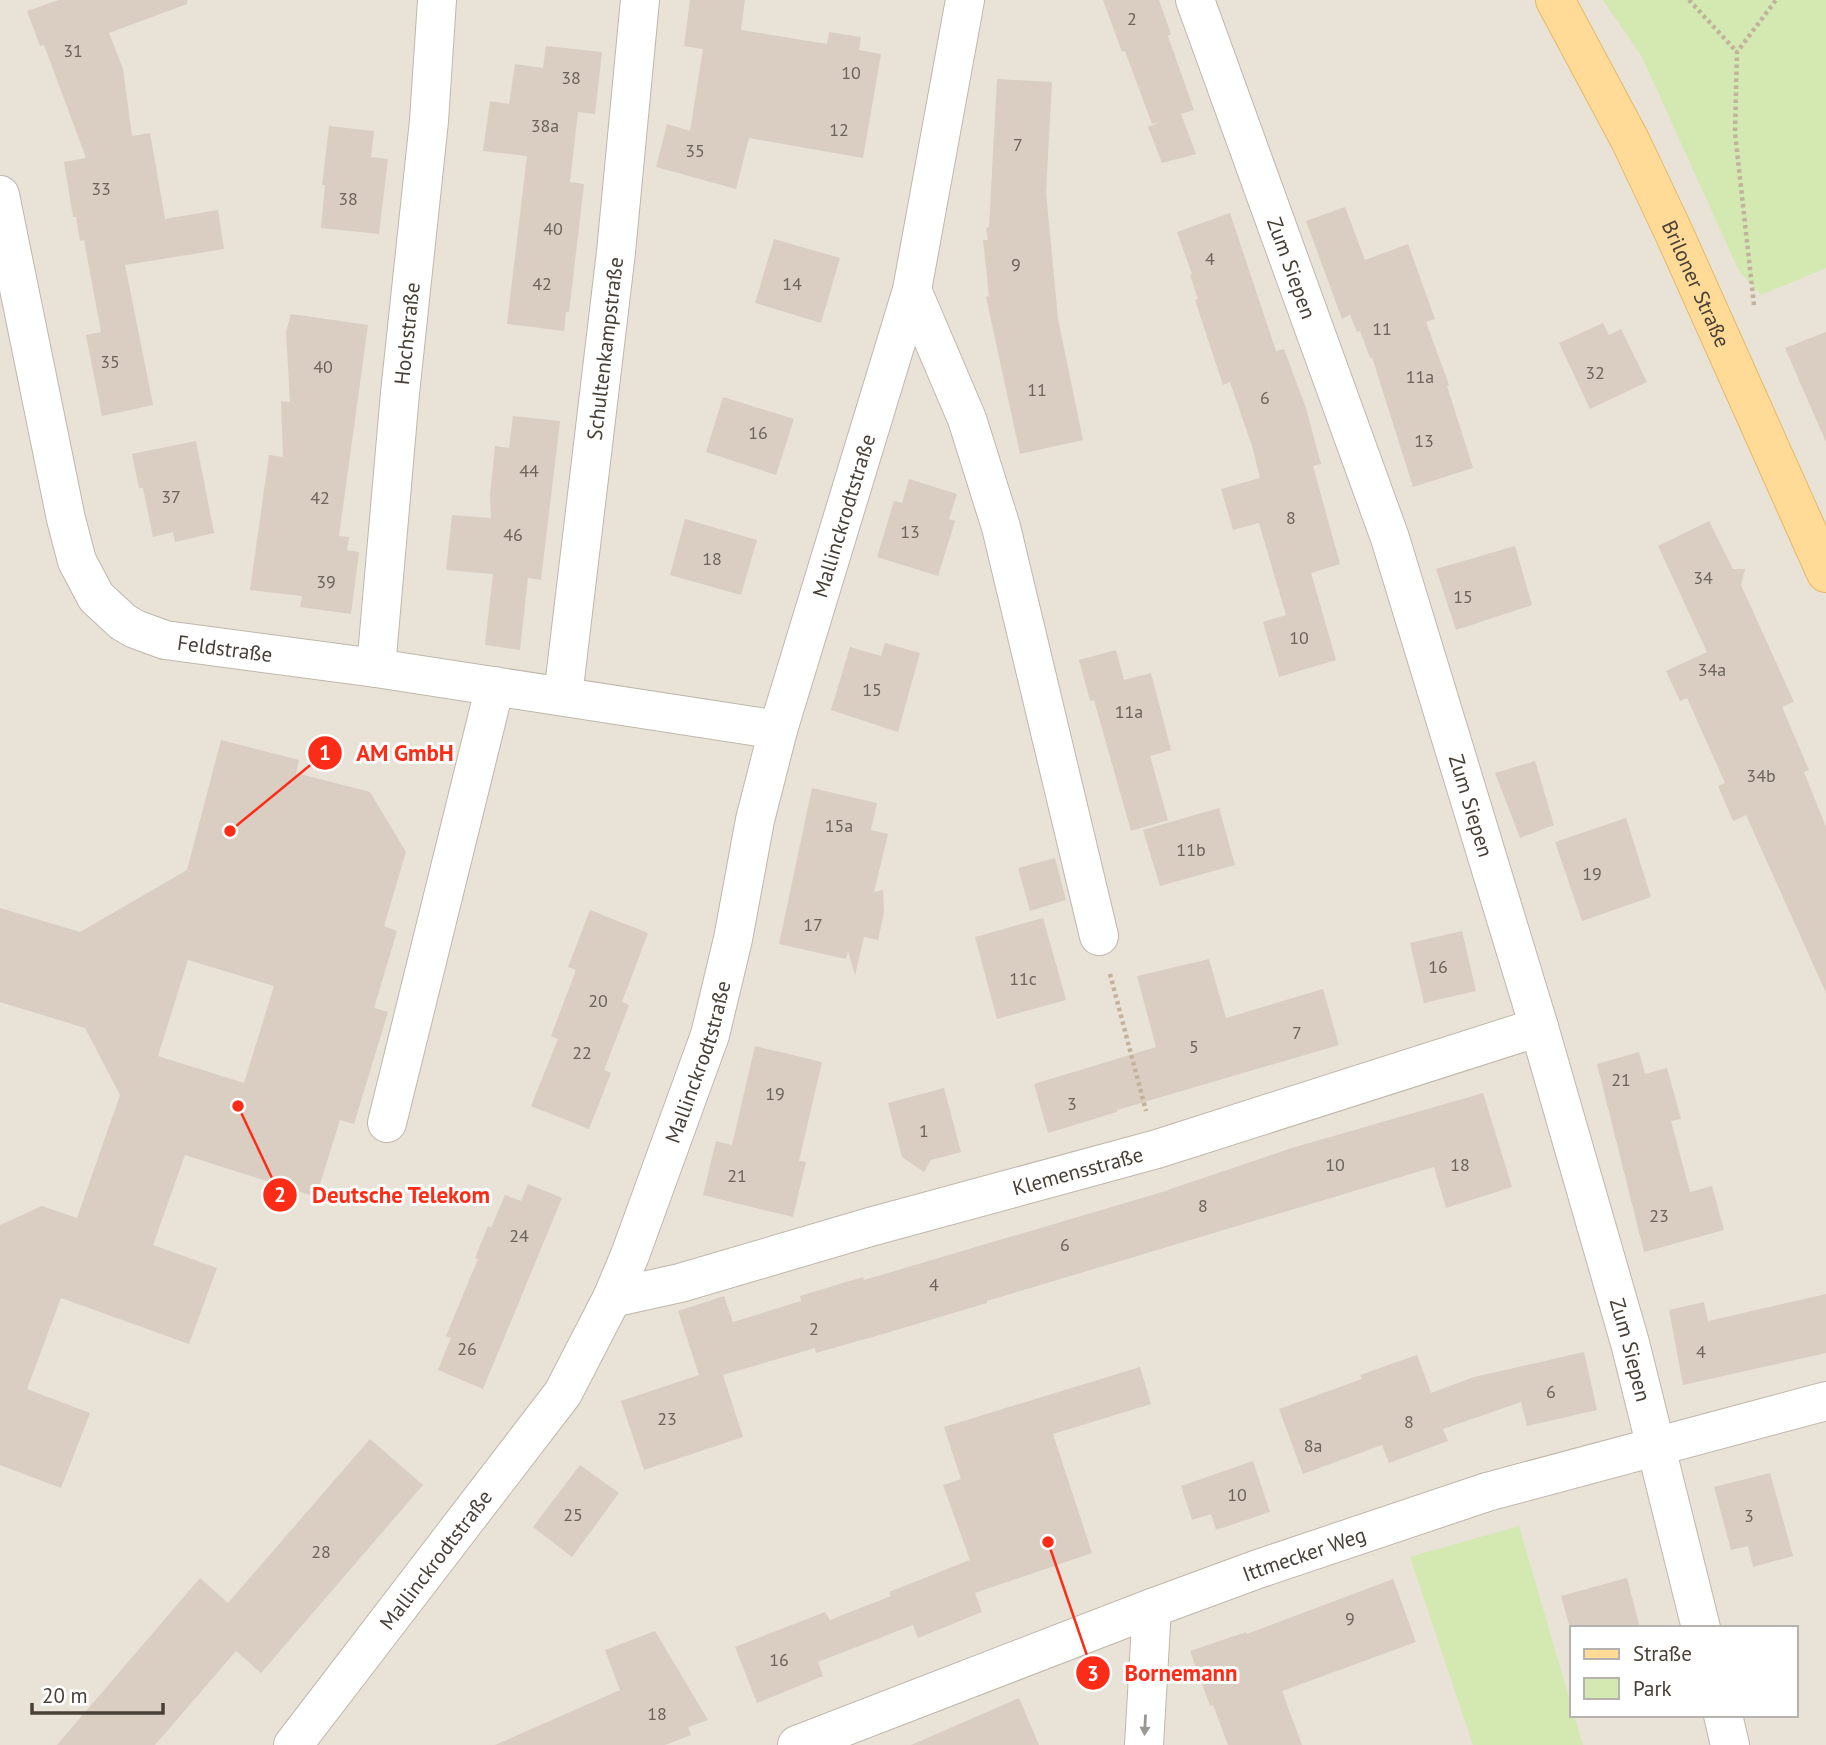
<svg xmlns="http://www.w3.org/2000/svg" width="1826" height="1745" viewBox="0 0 1826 1745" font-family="'PT Sans',sans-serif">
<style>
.residential{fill:#e9e2d7;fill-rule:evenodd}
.green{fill:#d3e9b1}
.building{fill:#d9cec1;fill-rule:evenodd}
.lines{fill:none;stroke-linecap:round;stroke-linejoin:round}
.minor-casing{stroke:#c0b7ab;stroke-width:40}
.major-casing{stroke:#e6b865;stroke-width:40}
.path{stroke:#c2b29c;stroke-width:4.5;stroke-dasharray:3.5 3.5;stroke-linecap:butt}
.minor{stroke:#fff;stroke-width:38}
.major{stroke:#ffdb97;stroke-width:38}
.oneway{fill:#9a9691}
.labels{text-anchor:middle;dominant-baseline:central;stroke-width:6;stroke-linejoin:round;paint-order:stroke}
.number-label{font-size:18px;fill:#6c645a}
.street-label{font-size:21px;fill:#484037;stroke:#fff}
.leader{fill:none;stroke:#fd2c17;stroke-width:2.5}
.callout-dot{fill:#fd2c17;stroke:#fff;stroke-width:2.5}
.mark-label{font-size:21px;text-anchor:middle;font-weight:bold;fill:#fff}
.callout-label{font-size:23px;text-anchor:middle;font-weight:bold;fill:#fd2c17;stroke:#fff;stroke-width:6;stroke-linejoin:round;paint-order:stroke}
</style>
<rect width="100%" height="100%" fill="#f5f0e9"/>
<path class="residential" d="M0,0h1826v1745h-1826zM1572,1628h224v87h-224z"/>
<path class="green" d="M1603,0h223v268l-65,27 -22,-24 -97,-214z
M1519,1526l53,182v7h2l9,30h-110l-63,-188z"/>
<path class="building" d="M59,0h128v4l-78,29 14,36 9,67 18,-3 15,86 53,-9 6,39 -99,16 28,140 -51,11 -16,-81 15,-3 -17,-92 -4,1 -4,-24h-3l-9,-55 22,-4 -42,-113 -4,1 -13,-35z
M690,0h55l-4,30 86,14 2,-12 32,5 -2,13 22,4 -18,104 -114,-20 -13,51 -80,-22 11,-43 23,7 13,-82 -19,-3z
M1103,0h56l12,34 -3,2 26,74 -13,4 15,40 -34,9 -14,-36 12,-5 -8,2 -27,-73 -3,1z
M546,46l56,6 -7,62 -17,-2 -8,70 14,2 -15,128h-3l-2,19 -57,-7 20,-168 -44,-5 7,-50 19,3 6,-40 28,4z
M997,79l55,3 -6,110 12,127 25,121 -63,14 -34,-157 3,-1 -6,-56h5l-2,-12 3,-1z
M329,126l45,5 -3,26 17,2 -9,75 -58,-6 4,-43h-3z
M1345,207l20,53 43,-16 27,75 -9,3 23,63 -2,1 26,82 -60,19 -41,-130 -2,1 -10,-27 -3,1 -7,-17 -8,4 -36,-98z
M1230,213l46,138 8,-2 22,59 15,56 -8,2 27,98 -29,9 25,87 -57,17 -16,-55 23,-7 -27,-92 -26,7 -12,-41 39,-11 -8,-32 -22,-64 -7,3 -28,-85 3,-1 -8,-24 2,-1 -15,-42z
M774,239l66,19 -19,65 -66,-20z
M291,314l77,11 -29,211 10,1 -2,13 12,2 -8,62 -51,-7 2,-11 -52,-6 19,-135 14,2 -2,-56 9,1 -4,-70z
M1603,323l6,12 12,-6 26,53 -57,27 -31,-66z
M1826,332v110l-41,-94z
M723,397l71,22 -18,56 -70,-23z
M513,416l47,5 -19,159 -13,-2 -8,72 -35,-5 8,-71 -47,-4 6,-55 39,3 -1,-23 5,-49 14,2z
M196,441l18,92 -39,9 -2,-10 -20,5 -10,-49h-4l-7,-34z
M909,479l48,15 -8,25 6,2 -17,55 -61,-19 17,-56 8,2z
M685,519l72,21 -16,55 -71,-20z
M1709,521l24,48h12l-4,16 53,117 -12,5 27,63 -5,2 22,55v166l-80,-178 -13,6 -15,-35 7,-3 -38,-85 -7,3 -14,-30 41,-19 -49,-106z
M1515,546l17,59 -76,25 -20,-61z
M885,643l35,10 -22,79 -67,-22 19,-63 31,9z
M1116,650l8,30 27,-7 20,77 -21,6 18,64 -37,11 -37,-131 -4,1 -11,-41z
M221,740l78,20 -3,13 74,19 36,60 -22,74 13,5 -23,77 14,4 -34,112 -14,-4 -24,77 -131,-42 -32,90 64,23 -28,76 -128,-46 -34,91 63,24 -29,75 -61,-23v-240l42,-19 35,12 43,-123 -35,-67 -85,-26v-94l80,24 107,-62zM188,960l86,26 -30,97 -86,-27z
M1535,761l19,64 -34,13 -25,-65z
M812,788l65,15 -6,27 17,4 -14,58 9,-2 1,22 -6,28 -14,-3 -9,38 -7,-24 -2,8 -67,-15z
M1219,808l16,57 -75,21 -17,-56z
M1626,818l25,79 -69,24 -27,-79z
M1055,858l11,42 -36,11 -12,-43z
M590,910l58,23 -26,69 7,3 -25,65 7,3 -22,56 -58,-23 27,-67 -7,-3 25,-66 -8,-3z
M1043,918l23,82 -69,19 -22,-82z
M1462,931l14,60 -52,12 -14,-60z
M1209,959l17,59 97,-29 16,56 -222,65v2l-69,21 -14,-49 122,-37 -19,-71z
M755,1046l67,16 -23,99 7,1 -13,55 -90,-22 13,-54 16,4z
M1639,1052l6,22 22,-6 14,51 -10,2 19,71 22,-6 12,44 -80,22 -47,-188z
M944,1088l17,64 -30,8 -7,12 -22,-15 -14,-54z
M1483,1093l29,94 -66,21 -12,-41 -447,134v2l-104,31 -67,19 -1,-5 -92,27 20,62 -99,33 -23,-69 78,-26 -21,-64 46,-15 9,26 68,-21 -1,-5 63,-19 1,3 295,-87 133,-45z
M528,1184l34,14 -79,191 -45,-19 13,-32 -5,-2 32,-77 -3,-1 13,-32 3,2 14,-33 16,6z
M1826,1294v59l-143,32 -14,-75 35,-8 4,19z
M1584,1352l13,58 -70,16 -6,-24 -78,27 5,12 -59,22 -7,-18 -79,29 -24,-65 83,-30 -2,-4 57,-20 14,38 43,-16z
M1140,1367l11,37 -98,30 39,119 -117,40 7,19 -64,26 -5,-13 -95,37 5,14 -66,27 -22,-56 90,-35 5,8 61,-24 -2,-4 81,-32 -27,-75 18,-6 -17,-52z
M370,1439l53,46 -162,188 -25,-22 -81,94h-98l143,-167 28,25z
M1253,1461l17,51 -54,18 -5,-16 -19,6 -11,-34z
M580,1465l39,28 -47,64 -39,-30z
M1770,1473l23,83 -40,11 -5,-21 -17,4 -17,-63z
M1627,1578l13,50h-70l-9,-32z
M1393,1579l23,63 -134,49 20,54h-74l-15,-40 -3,1 -20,-55 56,-19 1,2z
M655,1631l53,89 -20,7 3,8 -26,10h-170l125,-55 -15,-40z
M1019,1698l20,47h-128z"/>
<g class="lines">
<defs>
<g id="minor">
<path id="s1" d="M1195,0l195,538 149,489 91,316 71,285"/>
<path id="s2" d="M0,195l66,324 11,42 19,36 27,25 12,7 30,11 211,28 402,62"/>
<path d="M912,290l55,129 34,108 98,409"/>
<path id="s3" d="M376,668l24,-275 29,-272 8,-121"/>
<path id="s4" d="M563,696l53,-444 24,-252"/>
<path d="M387,1123l108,-437"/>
<path id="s5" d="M612,1298l68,-15 190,-56 287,-78 382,-122"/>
<path d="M1723,1715l7,30"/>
<path id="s6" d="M293,1745l270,-352 49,-95 18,-43 80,-220 23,-96 22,-119 23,-90 134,-440 53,-290"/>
<path id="s7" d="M797,1745l355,-137 106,-39 229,-77 339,-91"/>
<path d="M1144,1745l8,-137"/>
</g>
<g id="major">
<path id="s8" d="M1555,0l75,140 44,93 152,340"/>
</g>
</defs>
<use href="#minor" class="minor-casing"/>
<use href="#major" class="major-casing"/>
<path class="path" d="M1689,0l48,52
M1754,305l-19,-172 2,-81 39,-52
M1110,974l36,137"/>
<use href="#minor" class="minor"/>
<use href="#major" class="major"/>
</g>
<defs><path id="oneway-solid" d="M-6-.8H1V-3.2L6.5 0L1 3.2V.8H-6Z" transform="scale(1.75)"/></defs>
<use class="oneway" href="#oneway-solid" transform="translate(1145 1725) rotate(93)"/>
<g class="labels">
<g class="number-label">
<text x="1132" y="18">2</text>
<text x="73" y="50">31</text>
<text x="851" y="72">10</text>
<text x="571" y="77">38</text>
<text x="545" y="125">38a</text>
<text x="839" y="129">12</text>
<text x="1018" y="144">7</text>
<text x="695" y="150">35</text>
<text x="101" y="188">33</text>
<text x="348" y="198">38</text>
<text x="553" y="228">40</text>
<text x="1210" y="258">4</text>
<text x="1016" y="264">9</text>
<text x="542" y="283">42</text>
<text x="792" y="283">14</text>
<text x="1382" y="328">11</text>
<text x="110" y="361">35</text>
<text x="323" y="366">40</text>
<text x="1595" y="372">32</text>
<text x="1420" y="376">11a</text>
<text x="1037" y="389">11</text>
<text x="1265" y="397">6</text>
<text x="758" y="432">16</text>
<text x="1424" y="440">13</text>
<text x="529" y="470">44</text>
<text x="171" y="496">37</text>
<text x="320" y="497">42</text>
<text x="1291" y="517">8</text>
<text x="910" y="531">13</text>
<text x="513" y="534">46</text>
<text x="712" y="558">18</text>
<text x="1703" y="577">34</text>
<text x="326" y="581">39</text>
<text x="1463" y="596">15</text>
<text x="1299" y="637">10</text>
<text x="1712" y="669">34a</text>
<text x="872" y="689">15</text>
<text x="1129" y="711">11a</text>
<text x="1761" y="775">34b</text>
<text x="839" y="825">15a</text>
<text x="1191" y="849">11b</text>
<text x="1592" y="873">19</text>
<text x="813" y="924">17</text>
<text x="1438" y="966">16</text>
<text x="1023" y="978">11c</text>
<text x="598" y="1000">20</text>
<text x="1297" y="1032">7</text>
<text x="1194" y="1046">5</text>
<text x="582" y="1052">22</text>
<text x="1621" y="1079">21</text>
<text x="775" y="1093">19</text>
<text x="1072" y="1103">3</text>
<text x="924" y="1130">1</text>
<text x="1335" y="1164">10</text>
<text x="1460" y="1164">18</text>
<text x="737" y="1175">21</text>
<text x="1203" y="1205">8</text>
<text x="1659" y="1215">23</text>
<text x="519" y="1235">24</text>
<text x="1065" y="1244">6</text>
<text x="934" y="1284">4</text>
<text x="814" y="1328">2</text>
<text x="467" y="1348">26</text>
<text x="1701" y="1351">4</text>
<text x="1551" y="1391">6</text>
<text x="667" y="1418">23</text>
<text x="1409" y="1421">8</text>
<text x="1313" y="1445">8a</text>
<text x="1237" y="1494">10</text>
<text x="573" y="1514">25</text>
<text x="1749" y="1515">3</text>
<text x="321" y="1551">28</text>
<text x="1350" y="1618">9</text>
<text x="779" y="1659">16</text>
<text x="657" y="1713">18</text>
</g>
<g class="street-label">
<text stroke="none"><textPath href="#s1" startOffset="285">Zum Siepen</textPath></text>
<text stroke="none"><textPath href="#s8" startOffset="317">Briloner Straße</textPath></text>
<text stroke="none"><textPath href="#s3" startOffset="336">Hochstraße</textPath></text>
<text stroke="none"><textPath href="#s4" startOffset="350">Schultenkampstraße</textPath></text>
<text stroke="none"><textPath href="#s6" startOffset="1368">Mallinckrodtstraße</textPath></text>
<text stroke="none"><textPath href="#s2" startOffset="558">Feldstraße</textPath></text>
<text stroke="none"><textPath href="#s1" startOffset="852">Zum Siepen</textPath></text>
<text stroke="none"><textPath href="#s6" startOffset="802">Mallinckrodtstraße</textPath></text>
<text stroke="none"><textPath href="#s5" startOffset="483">Klemensstraße</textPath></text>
<text stroke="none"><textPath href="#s1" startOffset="1419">Zum Siepen</textPath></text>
<text stroke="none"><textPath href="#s7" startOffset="542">Ittmecker Weg</textPath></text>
<text stroke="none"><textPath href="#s6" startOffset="234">Mallinckrodtstraße</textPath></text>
</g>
</g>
<path class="leader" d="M230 831L325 753M238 1106L280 1195M1048 1542L1093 1673"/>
<g class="callout-dot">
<circle cx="230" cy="831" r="7"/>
<circle cx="238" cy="1106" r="7"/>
<circle cx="1048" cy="1542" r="7"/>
<circle cx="325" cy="753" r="18"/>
<circle cx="280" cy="1195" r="18"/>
<circle cx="1093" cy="1673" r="18"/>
</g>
<g class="mark-label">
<text x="325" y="760">1</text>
<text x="280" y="1202">2</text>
<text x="1093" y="1681">3</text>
</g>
<g class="callout-label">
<text x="405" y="761">AM GmbH</text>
<text x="401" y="1203">Deutsche Telekom</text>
<text x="1181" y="1681">Bornemann</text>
</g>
<rect x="1570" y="1626" width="228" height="91" fill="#ffffff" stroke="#b6b3af" stroke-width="2"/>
<rect x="1584" y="1649" width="35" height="10" fill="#ffdb97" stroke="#b6b3af" stroke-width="2"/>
<text x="1633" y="1661" font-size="21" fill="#484037">Straße</text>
<rect x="1584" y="1678" width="35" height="21" fill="#d3e9b1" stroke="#b6b3af" stroke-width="2"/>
<text x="1633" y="1696" font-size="21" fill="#484037">Park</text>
<path d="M32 1703v10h131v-10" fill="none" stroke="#484037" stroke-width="3.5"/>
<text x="42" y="1703" font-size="21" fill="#484037" stroke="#ffffff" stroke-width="5" paint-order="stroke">20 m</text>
</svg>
